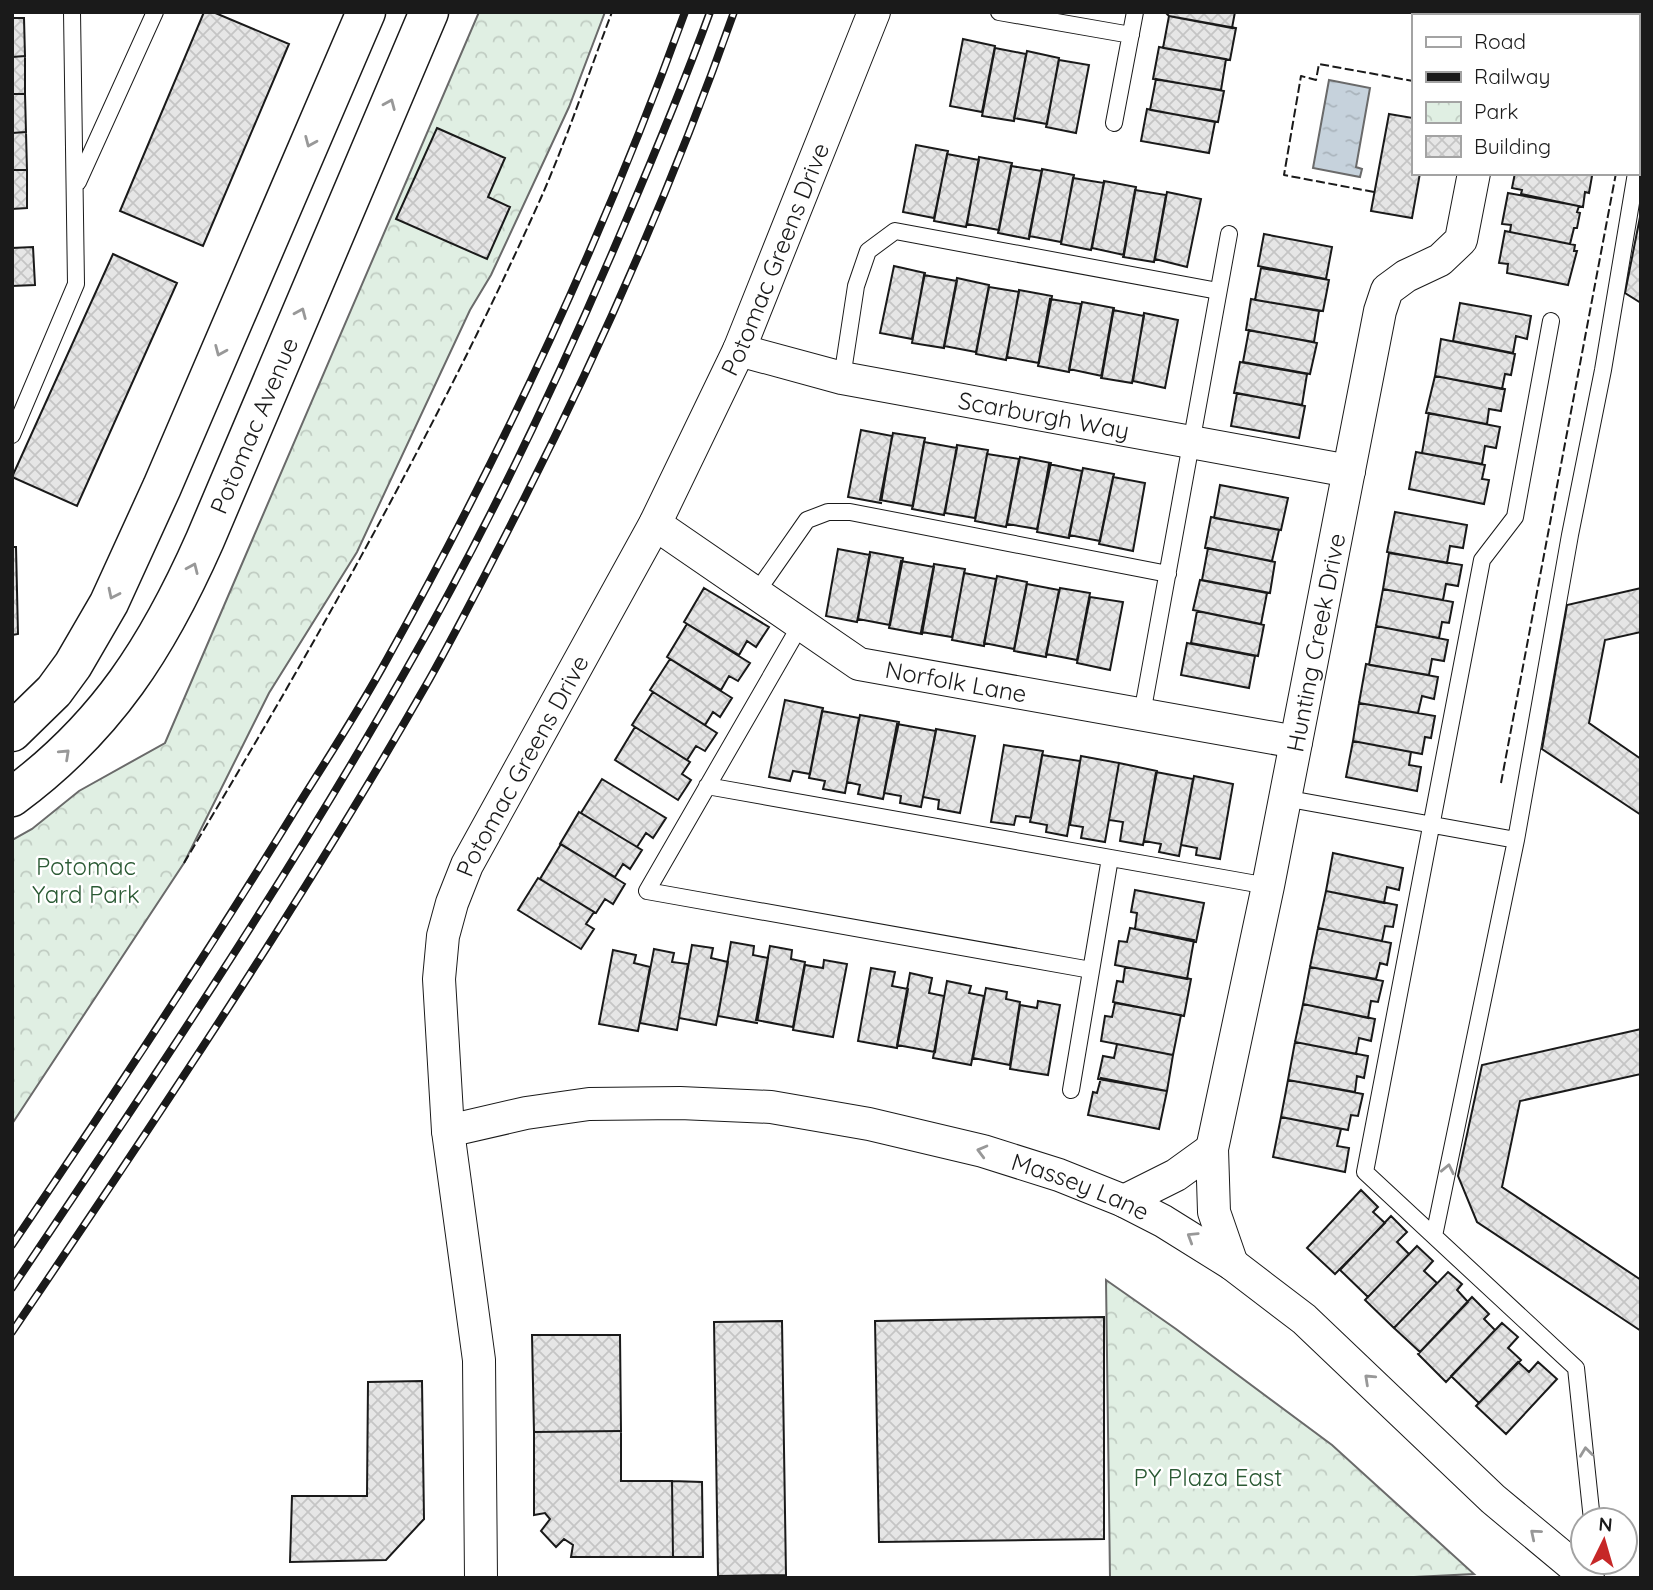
<svg xmlns="http://www.w3.org/2000/svg" width="1653" height="1590" viewBox="0 0 1653 1590" font-family="Quicksand,sans-serif">
<style>
.park{fill:url(#park-crowns);stroke:#6a6a6a;stroke-width:2}
.water{fill:url(#water-ripples);stroke:#6a6a6a;stroke-width:2}
.building{fill:url(#building-cross-hatch);stroke:#1a1a1a;stroke-width:2}
.lines{fill:none;stroke-linecap:round;stroke-linejoin:round}
.service-casing{stroke:#1a1a1a;stroke-width:18}
.minor-casing{stroke:#1a1a1a;stroke-width:34}
.tertiary-casing{stroke:#1a1a1a;stroke-width:41}
.service{stroke:#fff;stroke-width:16}
.minor{stroke:#fff;stroke-width:32}
.tertiary{stroke:#fff;stroke-width:38}
.rail-casing{stroke:#1a1a1a;stroke-width:8}
.rail{stroke:#fff;stroke-width:5;stroke-dasharray:16;stroke-linecap:butt}
.fence{stroke:#1a1a1a;stroke-width:2;stroke-dasharray:9 3.5;stroke-linecap:butt}
.oneway{stroke:#989898}
.labels{text-anchor:middle;dominant-baseline:central;stroke-width:5;stroke-linejoin:round;paint-order:stroke}
.street-label{font-size:24px;fill:#1a1a1a;stroke:#fff}
.park-label{font-size:24px;fill:#2b5a34;stroke:#fff}
</style>
<defs>
<pattern id="park-crowns" width="20" height="18" patternUnits="userSpaceOnUse" patternTransform="scale(1.75)"><rect width="20" height="18" fill="#e0efe3"/><path d="M2 6a3 3 0 1 1 6 0M12 15a3 3 0 1 1 6 0" fill="none" stroke="#c0ccc2"/></pattern>
<pattern id="water-ripples" width="26" height="14" patternUnits="userSpaceOnUse" patternTransform="scale(1.75)"><rect width="26" height="14" fill="#c6d2dc"/><path d="M2 4q2-2 4 0t4 0M15 11q2-2 4 0t4 0" fill="none" stroke="#aab4bc"/></pattern>
<pattern id="building-cross-hatch" width="8" height="8" patternUnits="userSpaceOnUse" patternTransform="scale(1.75)"><rect width="8" height="8" fill="#e6e6e6"/><path d="M0 0l8 8M0 8l8-8" fill="none" stroke="#c5c5c5"/></pattern>
</defs>
<rect width="100%" height="100%" fill="#fff"/>
<path class="park" d="M479,12h126l-36,95 -78,168 -21,35 -113,242 -88,141 -85,170 -172,261v-284l20,-11 47,-38 86,-48z
M1106,1280l70,49 156,116 142,129 -80,4h-284z"/>
<path class="water" d="M1329,80l41,8 -14,79 6,2 -2,8 -47,-9z"/>
<path class="building" d="M204,12h9l76,32 -86,202 -83,-35z
M1165,12h70l-3,16 -63,-12z
M1547,12l9,2v-2h39l19,4h-68z
M1169,16l67,12 -6,32 -67,-12z
M12,18h12l1,38 -13,1z
M963,39l32,7 -13,66 -32,-6z
M1159,47l67,12 -5,31 -68,-11z
M995,48l31,6 -12,67 -32,-5z
M1027,51l32,7 -12,66 -33,-6z
M25,56v38h-13v-37z
M1059,60l30,5 -13,68 -30,-6z
M1156,79l68,12 -6,31 -68,-12z
M12,94h13l1,38 -14,1z
M1147,109l68,13 -6,31 -68,-12z
M1389,114l24,4v55h7l-8,45 -41,-7z
M437,128l68,30 -17,39 22,10 -23,52 -91,-40z
M26,132l1,38h-15v-37z
M916,145l32,6 -14,67 -31,-6z
M947,154l32,6 -13,67 -32,-6z
M979,157l33,6 -13,67 -32,-6z
M1011,166l31,5 -13,68 -31,-6z
M1042,169l32,6 -13,67 -32,-6z
M12,170h15v38l-15,1z
M1515,173h74l3,3 -3,17 -4,-1 -2,15 -62,-13 1,-4 -10,-2z
M1073,178l31,5 -13,67 -30,-6z
M1104,181l32,6 -12,68 -32,-7z
M1135,190l31,5 -12,67 -31,-5z
M1167,192l34,7 -14,68 -32,-8z
M1508,193l71,13 -2,6 3,1 -3,15h-3l-4,16 -60,-12 1,-7 -9,-1z
M1641,212v91l-16,-10z
M1505,231l70,14 -1,6h3l-9,34 -61,-12 1,-9 -9,-1z
M1264,234l68,13 -6,32 -68,-13z
M33,247l2,38 -23,1v-38z
M113,254l64,29 -100,223 -65,-29z
M894,266l31,7 -13,66 -32,-6z
M1261,268l68,12 -6,31 -68,-11z
M924,275l33,6 -13,67 -32,-5z
M957,278l32,7 -13,67 -32,-6z
M989,287l30,5 -13,68 -30,-6z
M1019,290l33,6 -13,67 -32,-6z
M1050,299l31,5 -12,68 -31,-6z
M1251,299l68,12 -5,31 -68,-12z
M1082,302l32,6 -12,68 -33,-7z
M1460,303l71,13 -4,23 -11,-3 -3,17 -60,-12z
M1113,310l31,6 -12,67 -31,-5z
M1144,313l34,7 -13,68 -32,-7z
M1249,330l68,13 -7,31 -67,-12z
M1441,339l74,15 -4,21 -6,-1 -3,15 -67,-13z
M1240,362l67,12 -5,31 -68,-12z
M1435,376l70,13 -4,22 -12,-2 -2,15 -61,-11z
M1237,393l68,13 -6,32 -68,-12z
M1429,413l71,14 -4,21 -11,-2 -3,18 -60,-11z
M861,430l31,6 -11,67 -33,-6z
M893,433l32,5 -12,68 -33,-6z
M924,442l33,6 -13,67 -32,-6z
M957,445l31,5 -13,68 -30,-5z
M1416,452l69,13 -3,14 7,1 -5,24 -75,-15z
M987,454l32,5 -13,68 -31,-6z
M1020,457l31,6 -14,66 -30,-5z
M1049,464l33,7 -13,67 -32,-6z
M1083,468l31,6 -14,67 -31,-6z
M1113,477l32,6 -12,68 -34,-7z
M1220,485l68,13 -7,32 -67,-12z
M1395,512l72,13 -4,23 -13,-2 -3,17 -60,-11z
M1211,517l68,13 -7,31 -67,-13z
M12,547h4l2,87 -6,1z
M1208,548l67,14 -5,31 -68,-13z
M838,549l32,6 -13,67 -31,-6z
M870,552l33,6 -13,67 -32,-6z
M1389,553l73,12 -4,21 -12,-2 -3,16 -60,-11z
M901,561l33,6 -12,67 -33,-6z
M934,564l31,5 -13,68 -31,-5z
M964,573l32,6 -12,67 -32,-6z
M997,576l30,6 -13,67 -30,-6z
M1200,580l67,13 -6,31 -68,-14z
M1027,584l32,6 -13,67 -32,-6z
M704,588l65,39 -13,20 -9,-6 -8,14 -55,-33z
M1060,588l30,5 -13,67 -31,-6z
M1641,588v44l-36,8 -16,83 52,36v56l-99,-66 25,-144z
M1383,589l70,13 -4,21 -7,-1 -3,16 -63,-12z
M1090,597l33,5 -13,68 -33,-7z
M1197,611l67,14 -6,31 -67,-13z
M687,624l63,39 -12,18 -9,-5 -8,14 -54,-33z
M1376,626l72,14 -4,21 -12,-2 -3,16 -60,-10z
M1187,643l68,13 -6,32 -68,-13z
M670,659l62,39 -12,19 -7,-5 -8,13 -55,-35z
M1366,664l72,13 -4,22 -12,-3 -4,17 -59,-10z
M653,692l64,41 -12,18 -9,-5 -9,14 -55,-35z
M785,700l38,8 -13,66 -17,-3 -3,10 -21,-4z
M1359,703l76,13 -4,22 -6,-1 -3,17 -69,-13z
M822,711l37,7 -14,75 -22,-4 2,-8 -16,-3z
M860,715l39,7 -16,77 -25,-5 2,-9 -13,-3z
M897,724l39,7 -15,76 -21,-4 1,-7 -17,-3z
M635,727l55,35 -8,12 9,6 -13,20 -63,-40z
M936,729l39,7 -15,77 -22,-4 1,-9 -16,-3z
M1353,741l58,11 -2,13 12,2 -4,24 -71,-14z
M1004,745l39,6 -12,67 -15,-2 -2,9 -23,-3z
M1042,755l38,6 -13,75 -21,-4 1,-7 -17,-3z
M1081,756l38,7 -14,79 -24,-4 2,-11 -13,-2z
M1119,763l38,8 -14,74 -23,-4 3,-19 -14,-2z
M1156,772l37,7 -14,77 -20,-4 2,-8 -17,-3z
M1194,776l39,8 -13,75 -24,-4 1,-7 -16,-3z
M602,779l64,39 -13,20 -7,-5 -9,14 -56,-34z
M579,812l63,38 -12,19 -7,-5 -8,13 -55,-33z
M561,844l64,40 -12,20 -8,-5 -9,14 -56,-34z
M1333,853l70,15 -4,22 -12,-3 -3,16 -58,-12z
M538,878l56,34 -8,12 8,5 -13,20 -63,-39z
M1135,890l69,13 -8,39 -61,-13 2,-16 -6,-1z
M1326,891l71,14 -4,22 -8,-1 -3,15 -64,-13z
M1130,928l64,12 -7,39 -72,-14 4,-24 8,1z
M1318,928l73,15 -4,22 -7,-2 -4,16 -66,-12z
M731,942l23,4 -1,9 15,3 -11,65 -39,-7z
M692,945l21,3 -2,10 17,4 -12,63 -37,-7z
M770,946l22,4 -1,9 14,3 -12,65 -37,-7z
M654,949l20,4 -2,9 16,2 -11,66 -37,-7z
M613,950l23,5 -2,8 16,4 -12,64 -39,-7z
M824,960l23,4 -14,73 -40,-7 12,-65 18,3z
M1125,967l66,12 -7,37 -71,-14 4,-21 6,1z
M1310,967l73,14 -5,21 -7,-1 -3,17 -65,-14z
M871,968l24,4 -3,14 16,3 -11,59 -39,-7z
M910,973l22,5 -3,15 15,3 -9,56 -38,-7z
M947,981l24,5 -2,7 15,3 -13,69 -38,-7z
M986,988l21,4 -1,7 14,3 -10,63 -37,-7z
M1038,1001l22,4 -12,70 -38,-6 10,-64 17,3z
M1115,1003l66,12 -8,40 -72,-14 4,-25 7,1z
M1303,1004l72,15 -4,22 -12,-3 -3,16 -61,-12z
M1641,1029v45l-121,27 -18,86 139,93v51l-164,-109 -19,-46 24,-111z
M1295,1042l73,14 -4,22 -7,-2 -2,16 -67,-12z
M1117,1044l56,11 -6,36 -69,-12 5,-23 11,2z
M1101,1078l66,13 -8,38 -71,-14 5,-23 4,1z
M1288,1080l75,14 -5,22 -7,-1 -3,15 -67,-13z
M1281,1117l60,12 -4,17 12,2 -4,24 -72,-15z
M1361,1190l17,17 -5,5 12,11 -50,51 -28,-26z
M1391,1216l16,16 -10,10 12,12 -41,43 -28,-27z
M1417,1246l16,15 -9,10 13,12 -43,45 -29,-28z
M1448,1272l14,12 -5,6 11,12 -48,50 -26,-24z
M1472,1297l17,17 -5,5 11,11 -49,52 -28,-28z
M1104,1317v222l-225,3 -4,-221z
M782,1321l4,254 -68,1 -4,-254z
M1502,1323l16,14 -10,11 13,12 -42,43 -28,-27z
M532,1335h88l1,96 -87,1z
M1518,1362l11,10 9,-10 19,17 -51,55 -30,-28z
M422,1381l2,138 -38,41 -96,2 2,-66h75l1,-114z
M621,1431v50h51l1,76h-102l2,-12 -9,-6 -8,8 -15,-16 9,-12 -5,-6 -11,2v-83z
M672,1481l30,1 1,75h-30z"/>
<g class="lines">
<defs>
<path id="service" d="M999,12l132,23
M1114,123l21,-111
M1637,166l4,-20
M78,182l77,-170
M1551,321l-36,196 -33,43 -117,612 211,196 16,152
M842,378l14,-92 12,-35 27,-20 323,60
M12,435l64,-151 -4,-272
M756,593l51,-73 21,-8h22l318,62
M801,624l-154,267 444,79
M1142,714l87,-480
M707,786l561,100
M1284,798l232,42
M1071,1090l39,-232
M1434,1236l82,-396 54,-305 33,-165 33,-197"/>
<g id="minor">
<path d="M1504,16l1,-4"/>
<path id="s1" d="M739,350l103,28 507,93"/>
<path id="s2" d="M655,524l204,140 437,78"/>
<path id="s3" d="M448,1131l78,-18 63,-9 91,-1 91,4 98,17 114,27 76,24 65,26 39,20 69,43 72,55 189,180 95,79"/>
<path d="M1124,1201l52,-26 36,-26"/>
<path id="s4" d="M1232,1264l-18,-52 -2,-63 56,-263 112,-575 7,-21 19,-14 34,-16 21,-20 13,-67"/>
<path id="s5" d="M481,1578l-2,-218 -31,-229 -9,-152 4,-43 9,-33 15,-38 188,-341 84,-174 135,-338"/>
</g>
<g id="tertiary">
<path d="M12,732l42,-41 19,-26 36,-62 53,-116 204,-475"/>
<path id="s6" d="M12,797c95,-70 146,-151 193,-257l224,-528"/>
</g>
</defs>
<use href="#service" class="service-casing"/>
<use href="#minor" class="minor-casing"/>
<use href="#tertiary" class="tertiary-casing"/>
<use href="#service" class="service"/>
<use href="#minor" class="minor"/>
<use href="#tertiary" class="tertiary"/>
<defs>
<path id="rail" d="M12,1245c97,-143 192,-286 282,-433 31,-50 64,-100 92,-151 116,-208 218,-425 299,-649
M12,1288c137,-203 273,-405 394,-618 83,-144 154,-294 219,-447 30,-70 59,-140 85,-211
M12,1332c145,-214 289,-428 417,-652 33,-59 64,-120 95,-181 80,-158 151,-320 210,-487"/>
</defs>
<use href="#rail" class="rail-casing"/>
<use href="#rail" class="rail"/>
<path class="fence" d="M1637,53l4,-20
M1374,192l-90,-17 17,-99 15,4 3,-16 94,17
M1501,783l115,-610
M184,863c129,-215 253,-434 356,-663 27,-61 48,-125 72,-188"/>
</g>
<defs><path id="oneway-chevron" d="M-2-3.5L2.5 0L-2 3.5" fill="none" stroke-width="1.6" stroke-linecap="round" stroke-linejoin="round" transform="scale(1.75)"/></defs>
<g class="oneway">
<use href="#oneway-chevron" transform="translate(390 104) rotate(-67)"/>
<use href="#oneway-chevron" transform="translate(310 142) rotate(113)"/>
<use href="#oneway-chevron" transform="translate(301 313) rotate(-67)"/>
<use href="#oneway-chevron" transform="translate(220 351) rotate(113)"/>
<use href="#oneway-chevron" transform="translate(193 568) rotate(-66)"/>
<use href="#oneway-chevron" transform="translate(113 594) rotate(116)"/>
<use href="#oneway-chevron" transform="translate(65 754) rotate(-43)"/>
<use href="#oneway-chevron" transform="translate(982 1151) rotate(-165)"/>
<use href="#oneway-chevron" transform="translate(1448 1169) rotate(-78)"/>
<use href="#oneway-chevron" transform="translate(1192 1237) rotate(-148)"/>
<use href="#oneway-chevron" transform="translate(1369 1379) rotate(-137)"/>
<use href="#oneway-chevron" transform="translate(1586 1452) rotate(-97)"/>
<use href="#oneway-chevron" transform="translate(1535 1534) rotate(-140)"/>
</g>
<g class="labels">
<g class="street-label">
<text stroke="none"><textPath href="#s5" startOffset="1400">Potomac Greens Drive</textPath></text>
<text stroke="none"><textPath href="#s1" startOffset="312">Scarburgh Way</textPath></text>
<text stroke="none"><textPath href="#s6" startOffset="450">Potomac Avenue</textPath></text>
<text stroke="none"><textPath href="#s4" startOffset="635">Hunting Creek Drive</textPath></text>
<text stroke="none"><textPath href="#s2" startOffset="346">Norfolk Lane</textPath></text>
<text stroke="none"><textPath href="#s5" startOffset="833">Potomac Greens Drive</textPath></text>
<text stroke="none"><textPath href="#s3" startOffset="646">Massey Lane</textPath></text>
</g>
<g class="park-label">
<text x="86" y="866">Potomac<tspan x="86" dy="28">Yard Park</tspan></text>
<text x="1208" y="1477">PY Plaza East</text>
</g>
</g>
<rect width="1653" height="1590" fill="none" stroke="#1a1a1a" stroke-width="28"/>
<rect x="1412" y="14" width="228" height="161" fill="#ffffff" stroke="#a3a3a3" stroke-width="2"/>
<rect x="1426" y="37" width="35" height="10" fill="#ffffff" stroke="#a3a3a3" stroke-width="2"/>
<text x="1474" y="49" font-size="21" fill="#1a1a1a">Road</text>
<rect x="1426" y="72" width="35" height="10" fill="#1a1a1a" stroke="#a3a3a3" stroke-width="2"/>
<text x="1474" y="84" font-size="21" fill="#1a1a1a">Railway</text>
<rect x="1426" y="102" width="35" height="21" fill="url(#park-crowns)" stroke="#a3a3a3" stroke-width="2"/>
<text x="1474" y="119" font-size="21" fill="#1a1a1a">Park</text>
<rect x="1426" y="136" width="35" height="21" fill="url(#building-cross-hatch)" stroke="#a3a3a3" stroke-width="2"/>
<text x="1474" y="154" font-size="21" fill="#1a1a1a">Building</text>
<g transform="translate(1604 1541) rotate(5)"><circle r="33" fill="#ffffff" stroke="#a3a3a3" stroke-width="2"/>
<path d="M0-5L12 26L0 18L-12 26Z" fill="#c62828"/>
<text y="-10" font-size="19" font-weight="bold" text-anchor="middle" fill="#1a1a1a">N</text>
</g>
</svg>
